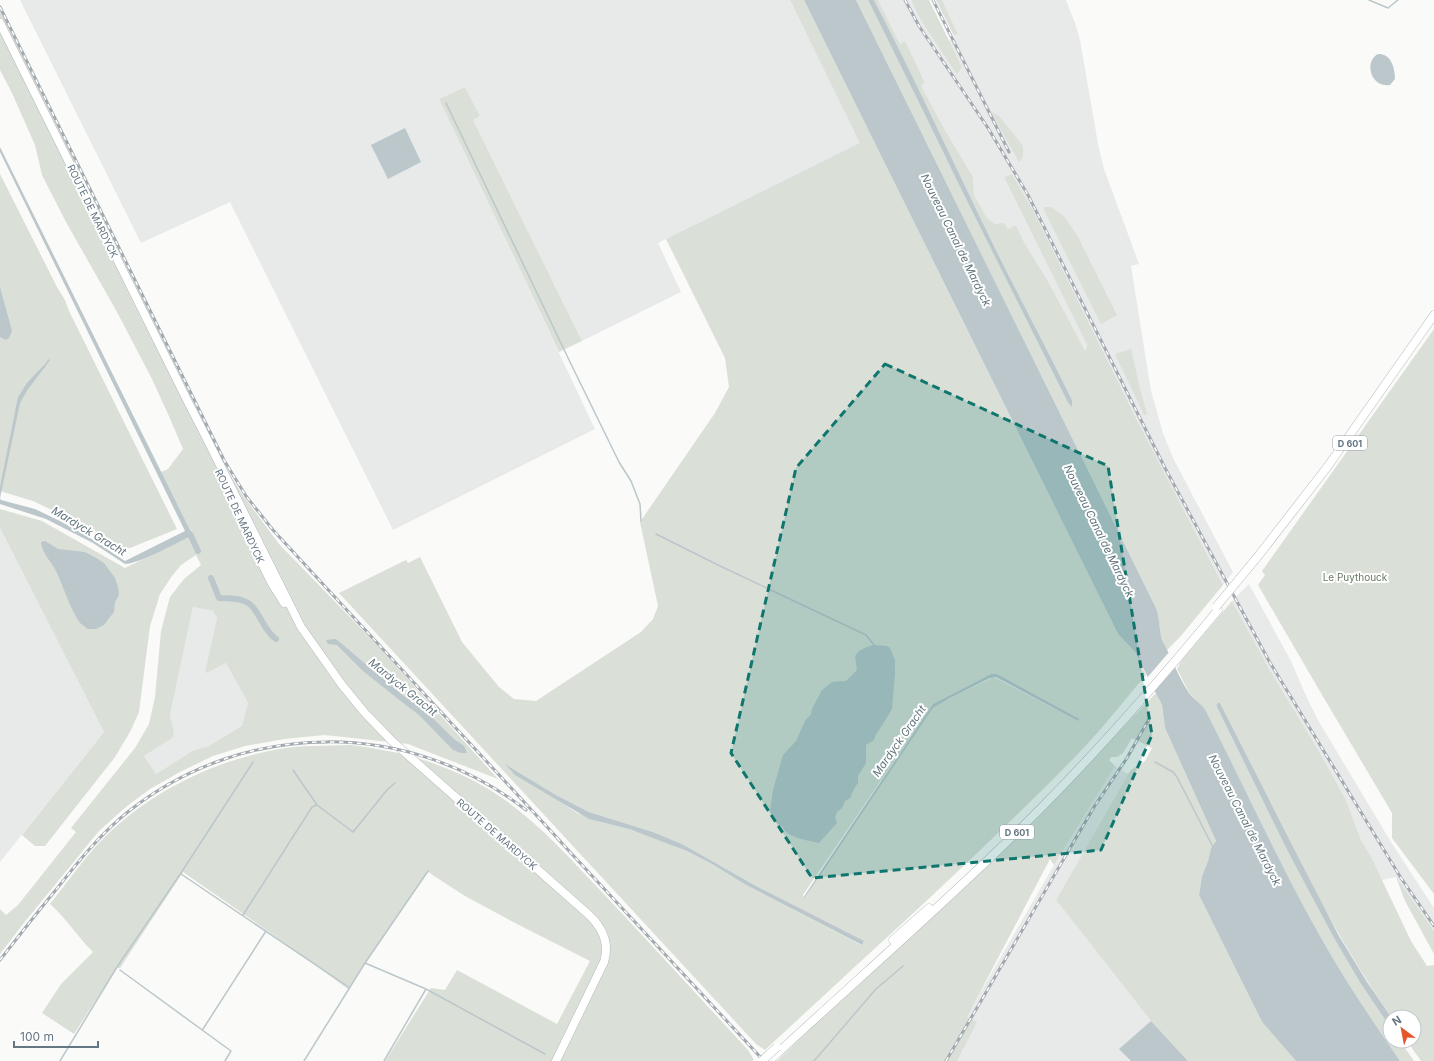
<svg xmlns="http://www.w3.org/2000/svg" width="1434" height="1061" viewBox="0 0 1434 1061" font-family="Inter,sans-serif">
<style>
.built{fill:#e8e9e9}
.green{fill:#dadfd7;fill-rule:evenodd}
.water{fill:#bbc7cb}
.pier{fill:#fafaf8}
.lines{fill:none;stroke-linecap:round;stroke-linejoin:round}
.stream{stroke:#bbc7cb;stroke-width:1.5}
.canal{stroke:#bbc7cb;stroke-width:6}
.major-casing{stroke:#b5babe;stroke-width:9}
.major{stroke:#fff;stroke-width:8}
.rail-casing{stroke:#a2aab0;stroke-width:3}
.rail{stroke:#fff;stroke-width:1.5;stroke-dasharray:4.5;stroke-linecap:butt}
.major-bridge-casing{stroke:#b5babe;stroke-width:9;stroke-linecap:butt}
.major-bridge{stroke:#fff;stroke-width:8}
.marked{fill:#0f766e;fill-opacity:0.2;stroke:#0f766e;stroke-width:3;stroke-dasharray:8 5;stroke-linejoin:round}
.labels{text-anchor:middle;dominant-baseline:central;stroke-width:4;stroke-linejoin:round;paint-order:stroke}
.shield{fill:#fff;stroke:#939fa8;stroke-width:1}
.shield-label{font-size:9px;font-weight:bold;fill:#657683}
.street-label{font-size:10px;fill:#657683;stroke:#fff}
.park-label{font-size:10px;fill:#687a64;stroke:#fff}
.water-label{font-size:11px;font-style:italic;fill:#60757c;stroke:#fff}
</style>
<rect width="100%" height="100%" fill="#fafaf8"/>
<path class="built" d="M20,0h770l71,143 -203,100 23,49 -99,49 -109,-221 7,-4 -15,-29 -26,12 156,330 -202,101 -163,-328 -89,41z
M878,0h33l9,19 37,56 5,-8 -13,-26 9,-7 -16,-34h124l9,23 5,17 18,104 6,25 35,95 -8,2 20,125 12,42 11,27 59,112 -10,13 -85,-163 -106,-214 -20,-34 -8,3 83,168 -3,6 -36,-70 -24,-39 -8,-17 -8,4 -13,-5 -8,-6 -13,-23 -1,-18 -28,-47 -24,-44 4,-3 -20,-41 -5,2z
M0,528l104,204 -104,130z
M1249,584l42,77 16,37 11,22 73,122 43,66v23l-38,-54 -14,3 -21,-40 -15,-40 -30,-54 -45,-74 -39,-71z
M193,607l20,4 4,7 -12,54 2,1 19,-10 22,40 -6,24 -33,19 -15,4 -38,24 -12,-18 27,-17 1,-13 -2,-11z
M1115,766l13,8 -72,126 95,121 -31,28 11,12h-174l19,-39 -10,-5 88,-152z"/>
<path class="green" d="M790,0h14l314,634 17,18 11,23c-24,28 -47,58 -73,84 -99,101 -205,195 -308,291l-9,-6 -417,-451 67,-33 2,3 12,-6 42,85 37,45 15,12 22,2 105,-69 12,-13 5,-13 -18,-84 75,-109 14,-26 -4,-29 -59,-119 194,-96zM991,674h6l75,42 6,5 -84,-44 -46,22 -15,9 -111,165 -19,25v-3l130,-191zM507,765l49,30 33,17 64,20 29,12 76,43 106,55 -3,3 -115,-60 -34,-21 -25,-13 -35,-15 -20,-6 -32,-8 -23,-9z
M856,0h12l60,121 32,66 108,216 4,3v-6c-25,-52 -53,-103 -78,-154 -40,-82 -78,-165 -120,-246h4l22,44 5,-3 20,42 -4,3 24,44 28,47 1,18 13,23 8,6 9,-1 4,6 8,-4 8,17 24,39 37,70 2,-6 -83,-168 8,-3 20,34 106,214 85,163 -43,52 -13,13 -6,-15 -3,-20 -2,-7z
M911,0h18l33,67 -5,8 -37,-56z
M936,0h6l16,34 -4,2z
M0,10l212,429 19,37 11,18 37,50 99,102 120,133 -90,-35 -83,-9 -41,4 -39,7 -32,10 -33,16 -30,17 -23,17 -28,25 -76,93 -23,30v-45l6,6 12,-10 58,-73 -5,-4 64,-80 14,-24 6,-27 6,-66 9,-34 14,-18 17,-14 -5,-10 -15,10 -9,11 -12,18 -10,32 -11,86 -9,20 -15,25 -70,89h-10l-13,-11 82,-103 -104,-204v-19l42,12 83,47 64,-31 2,5 4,-2 -34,-68 7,-3 15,-20 -15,-35 -16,-35 -35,-67 -51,-90 -24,-47 -7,-30 -23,-52 -12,-23zM193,607l20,4 4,7 -12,54 2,1 19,-10 22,40 -6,23 -33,20 -15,4 -38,24 -12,-18 27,-17 3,-5 -4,-19z
M465,87l15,29 -7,4 109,221 -23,11 -120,-253z
M991,112l8,4 24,30v11l-4,5z
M0,174l57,113 8,13 4,11 108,218 -47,19 -9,1 -46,-28 -42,-20 -33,-10z
M1044,207h7l14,10 14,22 38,76 -16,9 -57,-114z
M1434,329v565l-42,-56v-25l-74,-125 -60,-103 7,-10 -3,-4z
M1131,349l9,40 7,25 -3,1 -29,-61z
M1232,601l39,71 45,74 30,54 15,40 11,19 39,82 16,25 7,-1v96h-13l-14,-20h7v-24h-23c-68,-98 -117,-208 -171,-314h-2l-2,2 69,141 76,138 29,43v14h10l14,20h-14c-28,-41 -56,-82 -80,-125 -41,-73 -76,-150 -114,-225l-16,-17 -13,-25 4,-8z
M1156,693l6,12 3,23 51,113 -5,7 -3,13 -6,15 -3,19 63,127 34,39h-108l-37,-40 -95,-121 72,-126 3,-4 14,-9 7,-13 -20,-10 -9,15 -6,4h-6l-2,3 6,6 -61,99 -4,-6 -83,158 10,5 -20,39h-180l46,-45 75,-67 131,-124z
M351,745c48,6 90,17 132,41 46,26 81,66 117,104 50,53 99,107 148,160l6,10 -2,1h-367l46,-73 14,2 12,-20 100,54 33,-63 -75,-38 -50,-27 -37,-24 -80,117 -76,-55 -89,-62 -63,96h-3l-43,66 -32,-21 19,-29 32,-32c-15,-15 -27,-34 -43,-48 20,-25 38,-52 62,-74 46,-42 105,-70 167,-81 23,-4 48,-3 72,-4z
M1396,877l38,54v23l-29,-53z"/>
<path class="water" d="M804,0h52l300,608c4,11 3,21 6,31 9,18 16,37 27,54 5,7 13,11 17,18 38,75 73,152 114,225 24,43 52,84 80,125h-104l-34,-39 -63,-127 3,-19 6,-15 3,-13 5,-7 -51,-113 -3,-23 -27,-53 -17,-18z
M868,0h6c42,81 80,164 120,246 25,51 53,102 78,154v7l-4,-4 -108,-216 -32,-66z
M1378,54c13,-1 17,14 17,25l-5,6c-20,3 -26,-24 -12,-31z
M405,128l16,34 -33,17 -17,-34z
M0,147l195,393 -3,2 -3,-5c-14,7 -51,27 -64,27l-32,-21 -47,-24 -46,-15v-17l18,-90 9,-14 17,-18 1,2 -17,22 -8,14 -20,95 1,2 34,9 25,12 30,17 35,23 60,-30 -185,-379z
M0,287l12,44 -3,7 -3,2 -6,-3z
M45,541l13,8 27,3 11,6 8,5 11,15 3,9 1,8 -4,7 -1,10 -4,5 -6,8 -8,4h-8l-8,-6c-11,-16 -16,-36 -25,-54 -5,-9 -13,-16 -14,-27z
M336,639l65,55 20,13 33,32 10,7 3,7h-6l-8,-3 -34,-35 -12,-9 -44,-35 -26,-26 -9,-1 -2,-4z
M874,645l13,1 3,2 5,12v14l-3,35 -9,15 -7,10 -2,6 -8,5v18l-8,13v7l-3,4 -5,11 -5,3 -3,7 -5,4 -2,5 2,6 -18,20c-11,-3 -33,-5 -37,-17l-4,-2 -6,-7 -2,-6 3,-21 10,-35 13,-14 9,-20 6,-7 1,-5 10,-19 10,-8 14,-1 11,-11 -2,-14c5,-7 11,-9 19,-11z
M991,674h6l82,45 -1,2 -82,-44 -6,1 -42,21 -15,9 -111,165 -18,25h-1l130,-194z
M1218,703h2l75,148 44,85 28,46 24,35 -1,10 -29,-43 -28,-48 -48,-90 -69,-141z
M505,764l51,31 33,17 64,20 29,12 76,43 106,54 -2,4 -116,-60 -34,-21 -25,-13 -55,-21 -43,-11 -74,-44z
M1151,1021l37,40h-57l-12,-12z"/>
<path class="pier" d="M1170,651l7,13 -24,28 -7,-13z"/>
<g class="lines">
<path class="stream" d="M1369,0l19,8 10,-8
M446,103l124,259 49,100 12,19 9,23 1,17
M44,367l5,-7
M656,534l62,31 148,70 8,10
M1155,762l18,10 4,5 36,70
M293,770l24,35 36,27 34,-42 8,-7
M181,874l169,114
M243,915l69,-108 5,-2
M365,963l61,26 119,65
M120,970l111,81 -6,10
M203,1029l63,-98
M60,1061l57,-94 64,-94 72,-111
M304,1061l61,-98 63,-92
M384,1061l42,-72
M814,1061l62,-72 27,-23"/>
<path class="canal" d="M190,534l8,17
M211,578l8,20c8,0 18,0 25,3 15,5 18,29 32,38"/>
<defs>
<path id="major" d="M0,23l187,377 20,39 94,188 41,58 23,28 27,28 196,173c14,13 22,29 16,48l-48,99
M230,497l41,85 13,21
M1259,555l69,-89 106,-151
M893,940l36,-32
M769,1061c84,-78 172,-154 254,-235 69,-68 133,-141 195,-216"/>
</defs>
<use href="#major" class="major-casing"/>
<use href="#major" class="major"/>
<defs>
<path id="rail" d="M905,0l14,26 69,102 40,67 137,273 104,193 132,217 33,48
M933,0l76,152
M0,7l224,453 22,36 27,34 288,312
M557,838l207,223
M0,960c18,-23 36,-46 55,-69 23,-29 45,-57 74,-80 117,-92 280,-92 397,-1
M946,1061l148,-254 33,-49 22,-39"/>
</defs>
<use href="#rail" class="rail-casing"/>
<use href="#rail" class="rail"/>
<defs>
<path id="major-bridge" d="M1216,607l43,-52
M762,1061l15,-14"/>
</defs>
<use href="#major-bridge" class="major-bridge-casing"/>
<use href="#major-bridge" class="major-bridge"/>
</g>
<path class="marked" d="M885,364l223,102 44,269 -51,115 -289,28 -81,-125 65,-285z"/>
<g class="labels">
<g class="shield">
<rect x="1333" y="436" width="34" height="14" rx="3"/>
<rect x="1000" y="825" width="34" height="14" rx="3"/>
</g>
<g class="shield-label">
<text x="1350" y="443">D 601</text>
<text x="1017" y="832">D 601</text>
</g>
<g class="street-label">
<text transform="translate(93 211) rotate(64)">ROUTE DE MARDYCK</text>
<text transform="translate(240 516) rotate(65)">ROUTE DE MARDYCK</text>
<text transform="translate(497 834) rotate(41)">ROUTE DE MARDYCK</text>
</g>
<g class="park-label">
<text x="1355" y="577">Le Puythouck</text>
</g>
<g class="water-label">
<text transform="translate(956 240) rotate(64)">Nouveau Canal de Mardyck</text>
<text transform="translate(89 531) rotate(31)">Mardyck Gracht</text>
<text transform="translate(1099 531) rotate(64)">Nouveau Canal de Mardyck</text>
<text transform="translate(403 687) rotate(39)">Mardyck Gracht</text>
<text transform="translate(899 741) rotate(-55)">Mardyck Gracht</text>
<text transform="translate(1245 820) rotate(63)">Nouveau Canal de Mardyck</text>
</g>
</g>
<g transform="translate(1402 1029) rotate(328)"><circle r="19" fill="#ffffff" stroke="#c1c8cd"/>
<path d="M0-3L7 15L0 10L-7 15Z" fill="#e4572e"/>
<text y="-6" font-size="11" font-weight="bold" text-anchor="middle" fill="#657683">N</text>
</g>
<path d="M14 1041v6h84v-6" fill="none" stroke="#657683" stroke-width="2"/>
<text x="20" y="1041" font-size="12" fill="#657683" stroke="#ffffff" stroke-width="3" paint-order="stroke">100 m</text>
</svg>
